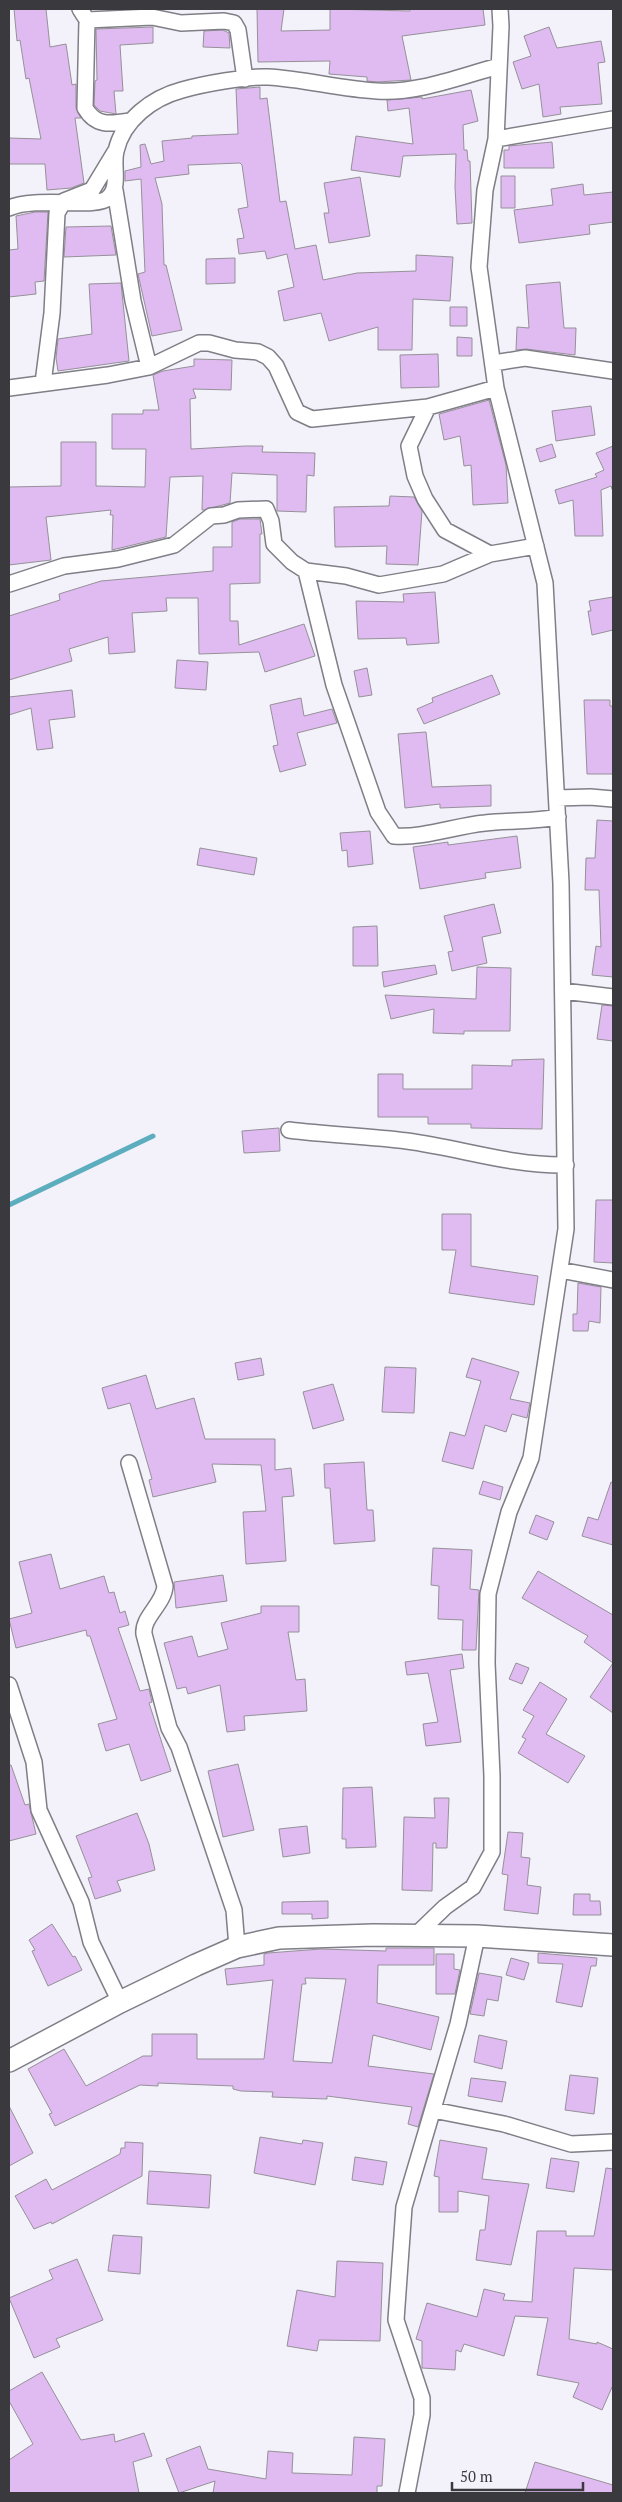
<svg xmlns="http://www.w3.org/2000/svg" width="622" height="2502" viewBox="0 0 622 2502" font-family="'PT Serif',serif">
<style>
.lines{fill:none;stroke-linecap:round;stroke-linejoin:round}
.stream{stroke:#5cadbd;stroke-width:5}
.building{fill:#dfbbf1;stroke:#969199;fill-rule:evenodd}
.street-casing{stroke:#807e86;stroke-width:18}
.secondary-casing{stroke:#807e86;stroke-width:24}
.street{stroke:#fff;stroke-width:15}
.secondary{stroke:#fff;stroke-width:21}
</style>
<rect width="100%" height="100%" fill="#f3f1fa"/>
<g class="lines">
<path class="stream" d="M9,1205l144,-69"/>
</g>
<path class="building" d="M14,9h32l4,38 16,-3 6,41 4,-1v24l5,10h-6l9,65 -13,5 -24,2 -2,-26h-36v-26l32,1 -12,-61 -3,1 -6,-39 -3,1z
M257,9h27l-3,22 49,-1v-21l80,2v-2h73l2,16 -83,11 9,44 -34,2 -10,-1v-4l-38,-3 1,-13 -72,1z
M153,27v16l-33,2 3,46h-9l2,23 -16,-3 -6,-6 1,-24 2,-1 -1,-51z
M549,27l8,21 44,-7 4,21 -7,1 4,41 -42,3 1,7 -18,3 -4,-33 -17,5 -9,-27 18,-6 -7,-20z
M223,30l6,3 1,15 -27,-1 1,-16z
M260,87v12l7,-1 13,104 6,-1 9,48 21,-4 7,35 34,-7 59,-2v-16l37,2 -3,44 -37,-2 -1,51h-34v-23l-49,14 -8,-28 -37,8 -6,-30 16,-4 -7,-33 -20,5 -2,-8 -26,3 -2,-15 7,-1 -6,-29 10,-2 -6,-42 -2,-2 -52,2 1,9 -34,4 7,26 2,61h2l16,65 -30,6 -14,-62 7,-2 -4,-93 -16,2v-10l16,-4 -1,-22 5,-1 6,20 13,-3 -2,-20 30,-3v-2l46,-2 -2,-45z
M471,90l7,31 -15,4 1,25h3l1,11h2l2,62 -15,1 -2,-37 1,-33 -53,2 -3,21 -49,-7 5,-34 57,8 -4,-36 -21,3 -1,-11 35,-3v2z
M552,142l2,26h-50v-18h5v-4z
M501,176h14v32h-14z
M360,177l10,59 -41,7 -5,-30h5l-5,-30z
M583,184l1,11 29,-3v30l-24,3 1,9 -71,9 -5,-33 39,-5 -2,-16z
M35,212h13l-4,69 -9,1 1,12 -27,3v-47l9,-1 -2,-33z
M111,226l5,29 -52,2 2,-30z
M235,258v25l-29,1v-25z
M560,282l4,46h12l-1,27 -49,-6 -10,1 1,-23 12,1 -3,-43z
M121,283l8,78 -71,10 -2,-13 2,-19 34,-5 -3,-50z
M450,307h17v19h-17z
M457,337l15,1v18h-15z
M438,354l1,33 -38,1 -1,-33z
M194,359l38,1 -1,30 -38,-1 3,9 -6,1 1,50 54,-3h18l-1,6 53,1 -1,23 -7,-1 -1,37 -29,-1v-36l-45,-2 -2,30 -26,7h-2l1,-34 -33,1 -4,60 -54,13 1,-35h-3l1,-5 -65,7 5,43 -42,5v-78l52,-1v-44h35v44l49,1 1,-38h-34v-35h31v-4h16l-6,-35 10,-4 31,-5z
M489,400l17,65 2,38 -35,2 -2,-40 -7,1 -4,-30 -16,4 -5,-26z
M591,406l4,29 -39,6 -4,-30z
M552,444l4,13 -16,5 -4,-13z
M613,446v46l-2,-6 -10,4 2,46h-28l-2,-36 -14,4 -4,-14 42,-13 -2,-3 9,-4 -8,-17z
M390,496l24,1 8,14 -4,54 -32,-1 1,-18 -52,1 -1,-40 55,-1z
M240,519h20l2,15h-2v49l-30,1v37h8l1,24 65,-21 11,32 -50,16 -6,-20 -60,2 -1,-56h-32l1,13 -35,2 3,39 -26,2 -1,-17 -39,12 3,12 -63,19v-64l51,-16 -1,-6 42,-13 112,-10v-24h19v-25z
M435,592l4,51 -32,2 -1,-7 -48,1 -2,-38 48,1 -1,-8z
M613,597v33l-21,5 -4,-24h3l-2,-10z
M177,660l31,2 -2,28 -31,-2z
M367,668l5,27 -13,2 -5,-26z
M492,675l8,19 -76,30 -7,-15 16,-7 -1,-4z
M72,690l3,27 -26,3 4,28 -16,2 -6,-42 -22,7v-18z
M301,698l3,18 28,-7 5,14 -40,10 9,32 -26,7 -7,-26 5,-1 -8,-40z
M584,700h26v6h3v68h-26z
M426,732l6,55 59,-2v21l-51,2v-4l-35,4 -7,-74z
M597,820l16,1v156l-21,-2 4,-29 5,1 -2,-57h-14l1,-32h9z
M370,831l3,33 -25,3 -1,-17 -5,1 -2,-18z
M517,836l4,32 -36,5 1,5 -66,11 -7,-42 35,-5v3z
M200,848l57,10 -3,17 -57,-10z
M494,904l7,29 -19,4 5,26 -35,8 -4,-19 5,-1 -9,-35z
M377,926l1,40h-25v-39z
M435,965l2,9 -53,13 -2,-15z
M477,967l34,1 -1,63h-46v3l-31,-1 1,-24 -43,10 -6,-24 91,4z
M602,1005l11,1v35l-16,-2z
M544,1059l-2,70 -71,-1v-4h-43v-7h-50v-43h25v15h69v-24l40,1v-6z
M279,1128l1,23 -36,2 -2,-22z
M596,1200h17v63l-19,-1z
M442,1214h29v52l67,10 -4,29 -85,-12 7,-43h-14z
M578,1283l23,4 -1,36 -11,-2 -1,10h-15v-17h4z
M261,1358l3,17 -26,5 -3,-17z
M472,1358l47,14 -9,27 20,4 -3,15 -15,-4 -6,18 -21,-7 -12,44 -31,-8 8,-29 15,4 16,-55 -15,-4z
M385,1367l31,1 -2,45 -32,-1z
M146,1375l10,34 38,-11 11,41h70v31l16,-2 3,28 -12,1 4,64 -40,3 -3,-52 23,-1 -5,-46 -49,-1 4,18 -63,15 -4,-17 3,-1 -22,-76 -22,6 -6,-21z
M333,1384l11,36 -31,9 -10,-37z
M364,1462l3,48h6l2,31 -41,3 -4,-56h-5l-1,-24z
M483,1481l20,6 -3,13 -21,-6z
M611,1482l2,1v62l-31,-9 6,-19 10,3z
M536,1515l18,7 -7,18 -18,-7z
M433,1548l39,2 -2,39 9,1 -3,60h-14l1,-30 -25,-1 1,-33 -8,-1z
M51,1554l9,35 44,-13 5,17 5,-1 6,21 5,-2 4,14 -11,3 22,63 9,-2 3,13 -3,1 22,68 -30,10 -12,-37 -23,7 -8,-27 19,-5 -27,-83h-3l-1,-6 -70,18 -7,-29 23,-6 -13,-51z
M538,1571l75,44v98l-23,-16 23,-34 -29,-21 4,-6 -66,-38z
M223,1575l4,26 -51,7 -2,-26z
M261,1606h38v26h-11l8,48 9,-1 2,32 -63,5 1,14 -18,2 -7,-47 -32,9 -2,-7 -9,2 -13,-46 28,-7 6,21 30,-8 -7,-26 40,-10z
M462,1654l2,14 -14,2 11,72 -35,4 -3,-22 15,-2 -10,-49 -21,2 -2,-13z
M516,1663l13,5 -7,16 -13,-5z
M540,1682l27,17 -21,35 39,22 -17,27 -50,-30 8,-14 -4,-2 12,-21 -11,-6z
M238,1764l16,66 -31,7 -15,-66z
M9,1765h2l14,40 4,-1 7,30 -27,7z
M372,1787l4,60 -30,1v-9h-4l1,-51z
M434,1798h15l-2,50h-11v-5h-3l-1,48 -30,-1 2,-73 31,1z
M137,1813l12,31 6,26 -38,11 4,10 -26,8 -7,-21 4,-1 -16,-41z
M307,1826l3,27 -27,4 -4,-28z
M508,1832l15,1 -2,24 9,1 -3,27 14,2 -3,27 -34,-4 4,-35 -6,-1z
M574,1894h16v7h10l1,14h-28z
M328,1901v17l-16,1v-5h-30v-12z
M52,1924l21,33 2,-1 7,14 -34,16 -16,-35 3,-1 -6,-10z
M386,1948h48v17h-56l-1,38 62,14 -8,33 -58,-15 -5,31 66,8 -16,53 -10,-3 4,-17 -85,-11v3l-55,-2 1,-5 -32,-1 -8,-2v-3l-75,-3v3l-18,-1 -85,41 -6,-12 3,-1 -24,-44 36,-20 22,37 57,-30h9v-22h45v25h67l9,-79 -46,5 -2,-16 39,-4v-11l4,-1 53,-4 65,2zM305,1978l41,1 -14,84 -39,-2 9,-77h4z
M538,1953l59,5 -1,8h-5l-9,41 -26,-5 7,-38 -25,-1z
M436,1954h18v15l6,1 -5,24h-19z
M511,1958l18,5 -5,17 -18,-5z
M479,1973l23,4 -4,24 -11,-2 -3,17 -14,-2z
M479,2035l28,6 -5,28 -28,-7z
M570,2075l28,3 -4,36 -29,-4z
M471,2078l35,4 -4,20 -34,-6z
M9,2106l24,47 -24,13z
M260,2137l42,7 1,-4 20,3 -8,42 -61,-12z
M440,2140l47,8 -5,31 47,5 -18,81 -35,-5 4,-30h5l4,-34 -31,-5v21h-19v-35l-5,-1z
M125,2142l18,1 -1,33 -90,48 -1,-2 -17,7 -19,-33 31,-17 6,11 68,-36 1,-6h4z
M355,2157l32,5 -4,23 -31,-5z
M551,2158l28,4 -5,30 -28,-4z
M606,2168l7,1v101l-39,-2 -5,71 28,5v-2l16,7v36l-11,25 -29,-13 6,-14 -42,-8 11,-57 -33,-2 -11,40 -40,-12 -3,8 -5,-2 -1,20 -33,-2v-27l-6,-2 11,-36 50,14 7,-28 21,5 -2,6 29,2 5,-71h29v5h28z
M149,2171l62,4 -2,33 -62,-4z
M113,2235l29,2 -2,37 -32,-3z
M77,2259l26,61 -47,19 4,8 -26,11 -25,-60 44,-19 -4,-9z
M337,2261l46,2 -3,78 -61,-1 -2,11 -30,-5 10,-56 38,7z
M42,2372l39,68 33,-6 1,8 29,-9 8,23 -19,6 6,31h-130v-33l24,-16 -24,-43v-10z
M354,2437l31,2 -3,47h-5v7h-164l2,-12 -36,12 -13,-34 34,-13 8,23 58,10 2,-28 25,2 -1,20 60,2z
M535,2462l78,23v8h-88z"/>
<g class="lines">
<defs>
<path id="street" d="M80,9l7,11 65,-3 29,6 43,-2 10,2 4,7 7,49
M87,20l-2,88c11,19 26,16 45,13
M496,139l117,-20
M115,190l18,111 16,66
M9,208c27,-12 87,1 99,-10 13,-11 4,-32 8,-47 7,-31 36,-53 66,-61 21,-6 65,-14 86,-13 36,2 72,12 109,14 40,3 84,-15 122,-25
M494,363l31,-5 88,13
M43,383l9,-70 5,-100 7,-12 28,-11 23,-38
M9,388l99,-13 41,-8 50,-24h10l26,7 23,2 10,5 8,9 21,46 15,7 116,-12 68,-19
M428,407l-19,39 6,30 10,23 20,31 45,24
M306,571l28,114 44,127 16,24c31,2 60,-10 91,-13 24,-3 49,-1 73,-6
M9,584l55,-18 54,-7 56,-14 37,-29 13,-1 14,-5 28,-1 5,12 3,23 18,18 14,9 40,5 33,9 64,-11 47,-20 46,-8
M557,798l33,-1 23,2
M563,991l50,6
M289,1130c39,5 79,6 118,11 53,7 104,25 159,24
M560,1270l53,10
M129,1463l36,123c-1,18 -23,31 -21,48l25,94 10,19 55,163 3,37
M9,1685l25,77 5,48 42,92 10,40 29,60
M416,1935l29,-28 28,-20 19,-35v-76l-5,-113 1,-69 21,-82 22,-54 35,-229 -5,-346 -16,-300 -49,-195 -17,-121 6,-77 11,-51 5,-113 -1,-17
M433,2110l71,14 67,20 42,-2
M407,2493l15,-78v-17l-26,-78 8,-113 54,-183 19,-88"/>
<path id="secondary" d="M9,2061l111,-59 76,-37 41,-18 42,-9 94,-3 104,1 136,9"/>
</defs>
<use href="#street" class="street-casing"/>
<use href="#secondary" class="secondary-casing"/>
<use href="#street" class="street"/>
<use href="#secondary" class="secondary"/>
</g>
<rect width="622" height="2502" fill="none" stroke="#3a393d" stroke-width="20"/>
<path d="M452 2482v8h131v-8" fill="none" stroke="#3a393d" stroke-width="2.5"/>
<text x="460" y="2482" font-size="15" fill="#3a393d" stroke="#f3f1fa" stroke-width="4" paint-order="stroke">50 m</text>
</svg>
